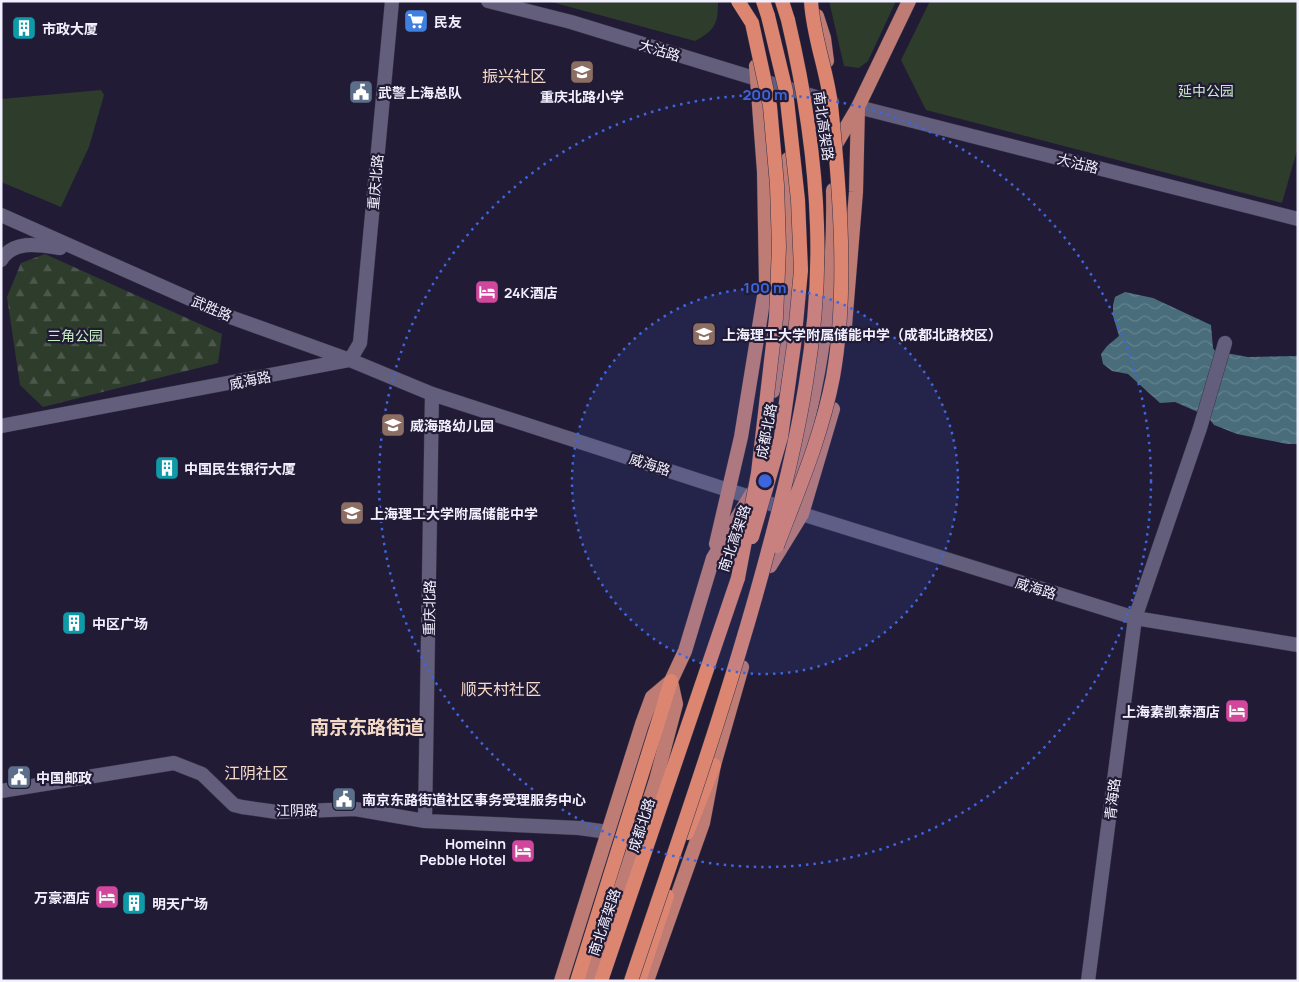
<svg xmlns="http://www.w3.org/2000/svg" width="1299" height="982" viewBox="0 0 1299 982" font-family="Manrope,'Noto Sans SC',sans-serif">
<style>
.forest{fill:url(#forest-firs)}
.park{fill:#2e3c2c}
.water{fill:url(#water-waves)}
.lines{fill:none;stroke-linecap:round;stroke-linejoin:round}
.minor-casing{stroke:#393448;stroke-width:15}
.primary-casing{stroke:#393448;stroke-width:15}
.trunk-casing{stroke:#393448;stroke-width:15}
.minor{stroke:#635e7c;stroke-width:14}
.primary{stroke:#be7c74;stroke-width:14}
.trunk{stroke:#dc8672;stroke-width:14}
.trunk-bridge-casing{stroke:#393448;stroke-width:15;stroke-linecap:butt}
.trunk-bridge{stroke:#dc8672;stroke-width:14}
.ring{fill:none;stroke:#3d66de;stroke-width:2.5;stroke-dasharray:2.5 5}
.labels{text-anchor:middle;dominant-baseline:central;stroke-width:4.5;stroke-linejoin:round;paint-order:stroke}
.poi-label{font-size:14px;font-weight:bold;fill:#f2f0fe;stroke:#211b35;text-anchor:start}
.street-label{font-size:14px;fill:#f2f0fe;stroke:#211b35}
.park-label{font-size:14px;fill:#c7f0c1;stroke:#211b35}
.quarter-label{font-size:16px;fill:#f6dac8;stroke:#211b35}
.district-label{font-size:19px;font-weight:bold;fill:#f6dac8;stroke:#211b35}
.centre{fill:#3d66de;stroke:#211b35;stroke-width:2.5}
.ring-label{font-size:15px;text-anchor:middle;font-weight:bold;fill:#3d66de;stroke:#211b35;stroke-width:4.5;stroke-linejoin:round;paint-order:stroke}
</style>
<defs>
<pattern id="forest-firs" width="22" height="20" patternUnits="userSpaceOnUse" patternTransform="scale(1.25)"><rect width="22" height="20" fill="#2e3c2c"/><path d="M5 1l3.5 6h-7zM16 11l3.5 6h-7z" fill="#4d584c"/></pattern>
<pattern id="water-waves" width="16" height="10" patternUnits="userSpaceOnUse" patternTransform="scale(1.25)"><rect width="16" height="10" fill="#496d7a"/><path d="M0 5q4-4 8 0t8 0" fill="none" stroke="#64828e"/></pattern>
</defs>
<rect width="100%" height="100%" fill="#211b35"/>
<path class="forest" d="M45,254l177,80 -4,29 -175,44 -23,-22 -13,-88 14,-34z"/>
<path class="park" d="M548,1h170c0,22 -2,29 -23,40z
M829,1h67l-28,60 -9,7 -15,-2z
M930,1h368v146l-16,56 -356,-93 -25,-50z
M101,90l3,5 -15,52 -28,60 -60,-25v-83z"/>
<path class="water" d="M1125,292l28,6 58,27 2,23 2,3 33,6 50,-1v88h-11l-50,-10 -23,-9 -7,-9 -32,-14 -15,1 -32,-29 -16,-3 -9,-7 -2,-10 6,-8 12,-10 -6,-20v-11l2,-8z"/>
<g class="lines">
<defs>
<path id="minor" d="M488,1l83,21 261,80
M858,107l440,112
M1,215l232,103 117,42 82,34 370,120 333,104 163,27
M1,260c13,-21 39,-15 59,-12
M350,360l10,-17 32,-342
M1,426l348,-66
M1,791l173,-28 28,11 32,31 8,2 35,5 78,-3 70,12 154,7 29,4
M425,821l7,-427
M1088,981l47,-363 65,-190 25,-85"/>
<path id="primary" d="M817,16l7,22 3,23
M832,151l26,-44 51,-106
M845,326l11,-134 2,-85
M773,391l17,-102 -2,-130
M790,487c29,-95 45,-198 43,-297
M716,544l25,-107 25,-153 -2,-112 -8,-106
M770,566l32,-52 31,-105
M561,981l81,-257 10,-27 19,-16
M591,981l65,-201 20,-76 -5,-23 14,-30 28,-93 39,-65
M647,981l56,-158 11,-58 28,-98"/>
<path id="trunk" d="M763,1l5,15
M782,1l6,19
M687,833l27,-68
M577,981l94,-300
M601,981l137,-403
M639,981l28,-85"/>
</defs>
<use href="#minor" class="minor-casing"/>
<use href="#primary" class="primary-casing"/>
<use href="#trunk" class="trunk-casing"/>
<use href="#minor" class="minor"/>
<use href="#primary" class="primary"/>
<use href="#trunk" class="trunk"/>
<defs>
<path id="trunk-bridge" d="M738,1l14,22 18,83 7,79 2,62 -3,71 -18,155 -20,105
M752,537l29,-100 13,-92 7,-75 -3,-70 -12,-109 -18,-75
M777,546c21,-55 45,-111 56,-169 15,-84 7,-187 -2,-272 -4,-35 -18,-68 -20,-104
M631,981c49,-146 101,-292 140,-441 27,-102 50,-207 46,-314 -2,-70 -13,-138 -29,-206"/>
</defs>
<use href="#trunk-bridge" class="trunk-bridge-casing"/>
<use href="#trunk-bridge" class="trunk-bridge"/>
</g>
<circle cx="765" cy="481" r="193" fill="#3d66de" fill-opacity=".12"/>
<g class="ring">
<circle cx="765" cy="481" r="193"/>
<circle cx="765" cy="481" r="386"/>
</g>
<defs>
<symbol id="supermarket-square" viewBox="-11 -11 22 22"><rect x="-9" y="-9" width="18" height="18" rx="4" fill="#3f7fe0" stroke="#211b35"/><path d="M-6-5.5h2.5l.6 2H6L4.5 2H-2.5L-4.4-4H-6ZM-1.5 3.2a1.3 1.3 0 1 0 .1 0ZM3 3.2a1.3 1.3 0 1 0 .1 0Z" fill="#fff"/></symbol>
<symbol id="building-square" viewBox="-11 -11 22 22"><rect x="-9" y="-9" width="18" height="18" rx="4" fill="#0f9aa8" stroke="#211b35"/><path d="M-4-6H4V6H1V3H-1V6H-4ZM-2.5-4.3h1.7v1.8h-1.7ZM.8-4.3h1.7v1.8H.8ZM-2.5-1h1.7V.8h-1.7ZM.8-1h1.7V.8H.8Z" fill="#fff"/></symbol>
<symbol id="school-square" viewBox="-11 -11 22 22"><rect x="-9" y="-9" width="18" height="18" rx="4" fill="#8d6e63" stroke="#211b35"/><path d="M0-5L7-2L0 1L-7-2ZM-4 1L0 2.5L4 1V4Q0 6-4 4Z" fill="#fff"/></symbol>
<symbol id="civic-square" viewBox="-11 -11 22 22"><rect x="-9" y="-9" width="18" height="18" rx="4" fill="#5c6f8a" stroke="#211b35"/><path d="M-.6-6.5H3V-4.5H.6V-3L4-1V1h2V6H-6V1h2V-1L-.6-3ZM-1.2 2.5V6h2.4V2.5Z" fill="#fff"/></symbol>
<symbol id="hotel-square" viewBox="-11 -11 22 22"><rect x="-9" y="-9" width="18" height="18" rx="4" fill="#d1479c" stroke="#211b35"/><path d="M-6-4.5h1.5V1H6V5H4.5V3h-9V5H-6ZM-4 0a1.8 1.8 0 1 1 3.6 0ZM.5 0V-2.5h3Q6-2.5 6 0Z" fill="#fff"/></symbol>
</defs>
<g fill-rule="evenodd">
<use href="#supermarket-square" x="402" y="7" width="28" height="28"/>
<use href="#building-square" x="10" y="14" width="28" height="28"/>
<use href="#school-square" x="568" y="58" width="28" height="28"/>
<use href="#civic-square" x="347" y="78" width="28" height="28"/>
<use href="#hotel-square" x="473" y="278" width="28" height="28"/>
<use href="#school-square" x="690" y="320" width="28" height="28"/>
<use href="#school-square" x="379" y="411" width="28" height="28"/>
<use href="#building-square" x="153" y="454" width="28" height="28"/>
<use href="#school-square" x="338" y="499" width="28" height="28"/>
<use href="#building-square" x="60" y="609" width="28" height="28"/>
<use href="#hotel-square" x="1223" y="697" width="28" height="28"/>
<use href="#civic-square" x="5" y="763" width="28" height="28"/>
<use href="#civic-square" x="330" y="785" width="28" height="28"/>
<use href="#hotel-square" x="509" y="837" width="28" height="28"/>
<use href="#hotel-square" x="93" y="883" width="28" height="28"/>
<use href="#building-square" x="120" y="889" width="28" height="28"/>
</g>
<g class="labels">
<g class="poi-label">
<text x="434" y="21">民友</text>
<text x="42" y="28">市政大厦</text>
<text x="378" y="92">武警上海总队</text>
<text x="582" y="96" text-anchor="middle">重庆北路小学</text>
<text x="504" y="292">24K酒店</text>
<text x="722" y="334">上海理工大学附属储能中学（成都北路校区）</text>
<text x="410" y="425">威海路幼儿园</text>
<text x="184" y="468">中国民生银行大厦</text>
<text x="370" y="513">上海理工大学附属储能中学</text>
<text x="92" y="623">中区广场</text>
<text x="1220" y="711" text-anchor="end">上海素凯泰酒店</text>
<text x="36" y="777">中国邮政</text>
<text x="362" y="799">南京东路街道社区事务受理服务中心</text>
<text x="506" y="843" text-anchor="end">Homeinn<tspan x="506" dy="16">Pebble Hotel</tspan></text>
<text x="90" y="897" text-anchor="end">万豪酒店</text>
<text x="152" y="903">明天广场</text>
</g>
<g class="street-label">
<text transform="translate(660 50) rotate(17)">大沽路</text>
<text transform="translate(824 126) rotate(82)">南北高架路</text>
<text transform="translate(1078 163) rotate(14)">大沽路</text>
<text transform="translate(375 182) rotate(-85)">重庆北路</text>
<text transform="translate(212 308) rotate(23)">武胜路</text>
<text transform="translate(250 380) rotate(-12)">威海路</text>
<text transform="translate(766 431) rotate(-79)">成都北路</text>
<text transform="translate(650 464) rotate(18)">威海路</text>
<text transform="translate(734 538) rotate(-71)">南北高架路</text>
<text transform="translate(1036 588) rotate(17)">威海路</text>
<text transform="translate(429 608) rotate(-89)">重庆北路</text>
<text transform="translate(1112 799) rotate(-83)">青海路</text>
<text transform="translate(297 810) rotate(-1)">江阴路</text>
<text transform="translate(641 825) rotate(-72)">成都北路</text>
<text transform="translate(604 922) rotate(-71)">南北高架路</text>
</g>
<g class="park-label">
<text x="1206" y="90">延中公园</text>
<text x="75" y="335">三角公园</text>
</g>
<g class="quarter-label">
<text x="514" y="76">振兴社区</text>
<text x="501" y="689">顺天村社区</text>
<text x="256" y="773">江阴社区</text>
</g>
<g class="district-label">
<text x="367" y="727">南京东路街道</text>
</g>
</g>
<circle cx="765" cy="481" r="8" class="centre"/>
<g class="ring-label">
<text x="765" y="100">200 m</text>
<text x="765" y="293">100 m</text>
</g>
<rect width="1299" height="982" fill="none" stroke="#f2f0fe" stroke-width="5"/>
</svg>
